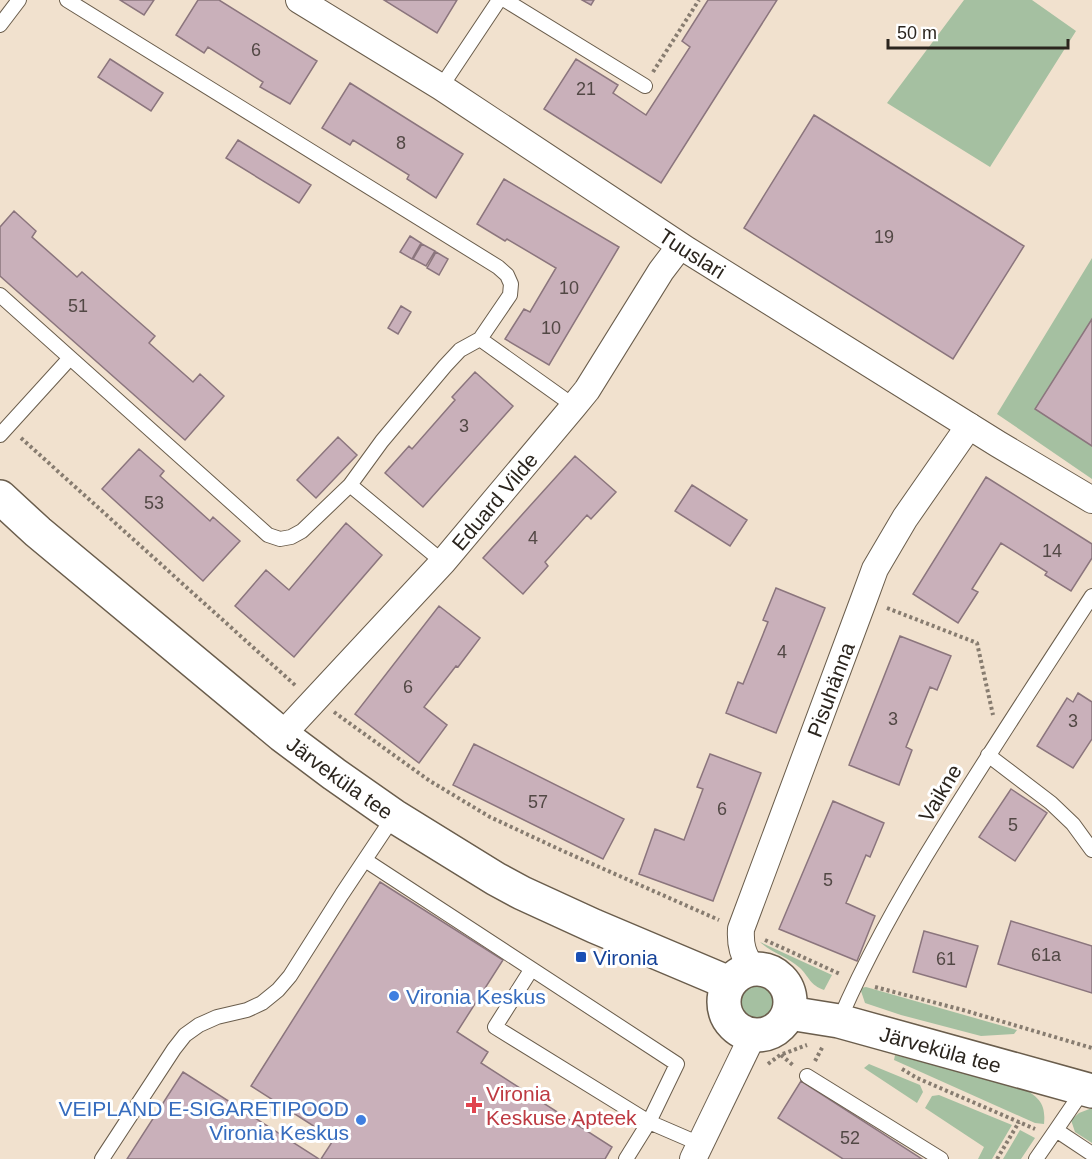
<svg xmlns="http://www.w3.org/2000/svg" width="1092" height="1159" viewBox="0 0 1092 1159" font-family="Helvetica,sans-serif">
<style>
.green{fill:#a5c0a1}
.building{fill:#c9b0ba;stroke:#8b757d;stroke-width:1.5}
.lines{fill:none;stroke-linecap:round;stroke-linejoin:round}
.service-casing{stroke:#6a5d4c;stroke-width:16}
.minor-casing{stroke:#6a5d4c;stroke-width:28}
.secondary-casing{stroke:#6a5d4c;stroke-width:36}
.path{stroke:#877c70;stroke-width:4;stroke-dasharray:3 3;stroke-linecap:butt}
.service{stroke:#fff;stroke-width:14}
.minor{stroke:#fff;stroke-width:26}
.secondary{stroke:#fff;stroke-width:33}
.transit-dot{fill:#1a4fb4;stroke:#fff;stroke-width:2}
.shop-dot{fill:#3f7fe0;stroke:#fff;stroke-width:2}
.health-dot{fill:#e0444e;stroke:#fff;stroke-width:2}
.labels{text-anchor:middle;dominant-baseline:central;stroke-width:6;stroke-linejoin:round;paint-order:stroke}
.number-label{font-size:18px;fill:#524845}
.street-label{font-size:21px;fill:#2b251e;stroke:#fff}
.transit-label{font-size:21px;fill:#164399;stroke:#fff;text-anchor:start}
.shop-label{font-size:21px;fill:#366cbe;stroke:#fff;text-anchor:start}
.health-label{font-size:21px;fill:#be3a42;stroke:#fff;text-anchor:start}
</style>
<rect width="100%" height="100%" fill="#f1e1ce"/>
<path class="green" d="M964,0h68l44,31 -86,136 -103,-64z
M1092,258v221l-95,-65z
M760,942l72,33 -8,15c-14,-5 -14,-12 -24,-22 -12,-11 -28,-15 -40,-26z
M733 1001a21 21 0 1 1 42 0a21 21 0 1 1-42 0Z
M866,987l151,43 -3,4 -33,2 -80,-21 -36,-12 -5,-15z
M895,1055l127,32c17,11 24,16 22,37l-9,-1 -141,-63z
M869,1064l51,21 3,7 -6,11 -53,-35z
M939,1095l73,30 -20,34h-14l6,-12 -59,-39 7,-12z
M1092,1108v35l-17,-11 -4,-12 8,-7z
M1020,1130l15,8 -14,21h-18z"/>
<path class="building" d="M120,0h34l-10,15z
M198,0h21l98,61 -27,43 -30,-17 3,-5 -55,-35 -4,6 -28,-18z
M384,0h73l-20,33z
M582,0h12l-3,5z
M708,0h69l-116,183 -117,-74 32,-50 42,26 -5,8 33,22 44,-68 -8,-6z
M110,59l53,34 -12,18 -53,-34z
M350,83l113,71 -27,44 -29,-19 2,-4 -56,-35 -3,5 -28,-17z
M814,115l210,131 -71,113 -209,-131z
M238,140l73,45 -12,18 -73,-45z
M504,179l115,68 -70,118 -44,-26 19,-30 6,3 26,-44 -49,-29 -2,2 -28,-17z
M14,211l22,20 -4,6 45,40 5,-5 73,64 -6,7 44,39 7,-8 24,22 -39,44 -185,-164v-49z
M410,236l11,7 -9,16 -12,-7z
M422,244l13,7 -9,15 -13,-7z
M436,252l12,7 -9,16 -12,-7z
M401,306l10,6 -13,22 -10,-6z
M1092,319v127l-57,-37z
M475,372l38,34 -90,101 -38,-34 24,-27 3,3 43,-49 -3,-3z
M338,437l19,18 -41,43 -19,-18z
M139,449l25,22 -4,5 50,45 3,-4 27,24 -37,40 -101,-92z
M575,456l41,36 -25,27 -4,-4 -42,47 3,4 -25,28 -40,-36z
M986,477l106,67v14l-21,33 -26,-16 2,-3 -46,-29 -29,46 6,3 -20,31 -45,-29z
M692,485l55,35 -17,26 -55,-35z
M346,523l36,32 -88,102 -59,-51 31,-36 23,20z
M776,588l49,20 -49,125 -50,-20 12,-31 5,2 25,-62 -5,-2z
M439,606l41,32 -22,29 -2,-1 -32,41 23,18 -28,38 -64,-49z
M900,636l51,20 -14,34 -7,-3 -24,60 6,3 -13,35 -50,-20z
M1078,693l14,9v37l-19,29 -36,-22 30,-48 6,4z
M474,744l150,75 -21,40 -150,-74z
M710,754l51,19 -48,128 -74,-27 16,-45 29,11 19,-51 -6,-2z
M1011,789l36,24 -32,48 -36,-24z
M833,801l51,22 -14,34 -4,-2 -20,48 29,13 -18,45 -78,-32z
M380,882l123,78 -46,72 31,20 -7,11 131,84 -7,12h-284l13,-20 -83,-53z
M1011,921l81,25v47l-94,-29z
M924,931l54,15 -12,41 -53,-15z
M183,1072l136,87h-192z
M801,1081l121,78h-79l-65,-41z"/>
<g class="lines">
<defs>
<path id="service" d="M505,0l140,86
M0,25l19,-25
M441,87l58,-87
M0,295l268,240 12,4 11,-2 11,-6 48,-46 32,-44 63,-75 15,-16 20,-11 30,-44 1,-11 -4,-9 -9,-8 -431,-267
M480,339l94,67
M0,435l70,-77
M350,485l93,77
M988,755l63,48 22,21 19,26
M365,860l312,204 -28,58 51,22
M531,970l-36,57 154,95 -23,37
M839,1021c28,-66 64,-129 102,-190 49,-79 100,-157 151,-235
M807,1076l134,83
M1084,1089l-28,41 36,24
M102,1159l72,-110 11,-14 14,-10 18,-8 30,-7 15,-7 16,-13 12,-14 52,-82 52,-78
M1036,1159l20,-29"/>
<g id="minor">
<path id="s1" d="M299,0l142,87 246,163 311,194 94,56"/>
<path id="s2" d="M282,735l161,-173 131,-156 13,-16 74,-119 19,-25"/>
<path id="s3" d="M752,969c-9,-15 -12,-23 -11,-40l123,-330 11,-30 30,-51 64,-92"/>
<path d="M693,1159l60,-124"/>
</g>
<g id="secondary">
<path id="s4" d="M0,497l38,35 244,203 52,39 60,42 102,63 26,14 72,33 135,57"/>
<circle cx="757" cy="1002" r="33"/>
<path id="s5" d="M789,1013l50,8 253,70"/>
</g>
</defs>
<use href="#service" class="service-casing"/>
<use href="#minor" class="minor-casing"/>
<use href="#secondary" class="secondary-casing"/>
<path class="path" d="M653,72l46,-72
M21,438l275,248
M887,608l90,35 16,72
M334,712l96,69 60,36 73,34 156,69
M765,940l75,34
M875,987l88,23 129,38
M781,1055l13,11
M815,1061l8,-15
M768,1064l12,-9 27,-10
M902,1069l15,9 118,51
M997,1159l22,-37"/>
<use href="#service" class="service"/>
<use href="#minor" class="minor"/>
<use href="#secondary" class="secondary"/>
</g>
<rect class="transit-dot" x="575" y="951" width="12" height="12" rx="3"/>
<g class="shop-dot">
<circle cx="394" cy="996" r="6"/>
<circle cx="361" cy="1120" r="6"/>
</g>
<path class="health-dot" d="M471 1096h6v6h6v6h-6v6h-6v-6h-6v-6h6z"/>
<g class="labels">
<g class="number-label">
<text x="256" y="50">6</text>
<text x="586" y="89">21</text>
<text x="401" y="143">8</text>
<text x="884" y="237">19</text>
<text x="569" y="288">10</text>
<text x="78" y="306">51</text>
<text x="551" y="328">10</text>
<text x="464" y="426">3</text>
<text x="154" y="503">53</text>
<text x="533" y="538">4</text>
<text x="1052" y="551">14</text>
<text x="782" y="652">4</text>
<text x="408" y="687">6</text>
<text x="893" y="719">3</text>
<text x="1073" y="721">3</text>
<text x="538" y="802">57</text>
<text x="722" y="809">6</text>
<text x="1013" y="825">5</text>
<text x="828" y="880">5</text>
<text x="1046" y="955">61a</text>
<text x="946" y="959">61</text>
<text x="850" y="1138">52</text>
</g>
<g class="street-label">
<text stroke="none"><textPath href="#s1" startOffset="468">Tuuslari</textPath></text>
<text stroke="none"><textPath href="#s2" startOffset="316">Eduard Vilde</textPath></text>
<text stroke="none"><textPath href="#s3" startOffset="298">Pisuhänna</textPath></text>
<text stroke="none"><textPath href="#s4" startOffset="441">Järveküla tee</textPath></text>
<text transform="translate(940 793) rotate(-59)">Vaikne</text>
<text stroke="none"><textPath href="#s5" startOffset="156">Järveküla tee</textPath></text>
</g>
<g class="transit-label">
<text x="593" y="957">Vironia</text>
</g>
<g class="shop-label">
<text x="406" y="996">Vironia Keskus</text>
<text x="349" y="1108" text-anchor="end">VEIPLAND E-SIGARETIPOOD<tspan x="349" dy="24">Vironia Keskus</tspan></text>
</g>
<g class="health-label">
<text x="486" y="1093">Vironia<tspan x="486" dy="24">Keskuse Apteek</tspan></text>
</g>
</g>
<path d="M888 39v9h180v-9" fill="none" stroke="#2b251e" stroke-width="3"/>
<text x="897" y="39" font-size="18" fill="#2b251e" stroke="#ffffff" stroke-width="4.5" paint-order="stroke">50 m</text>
</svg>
